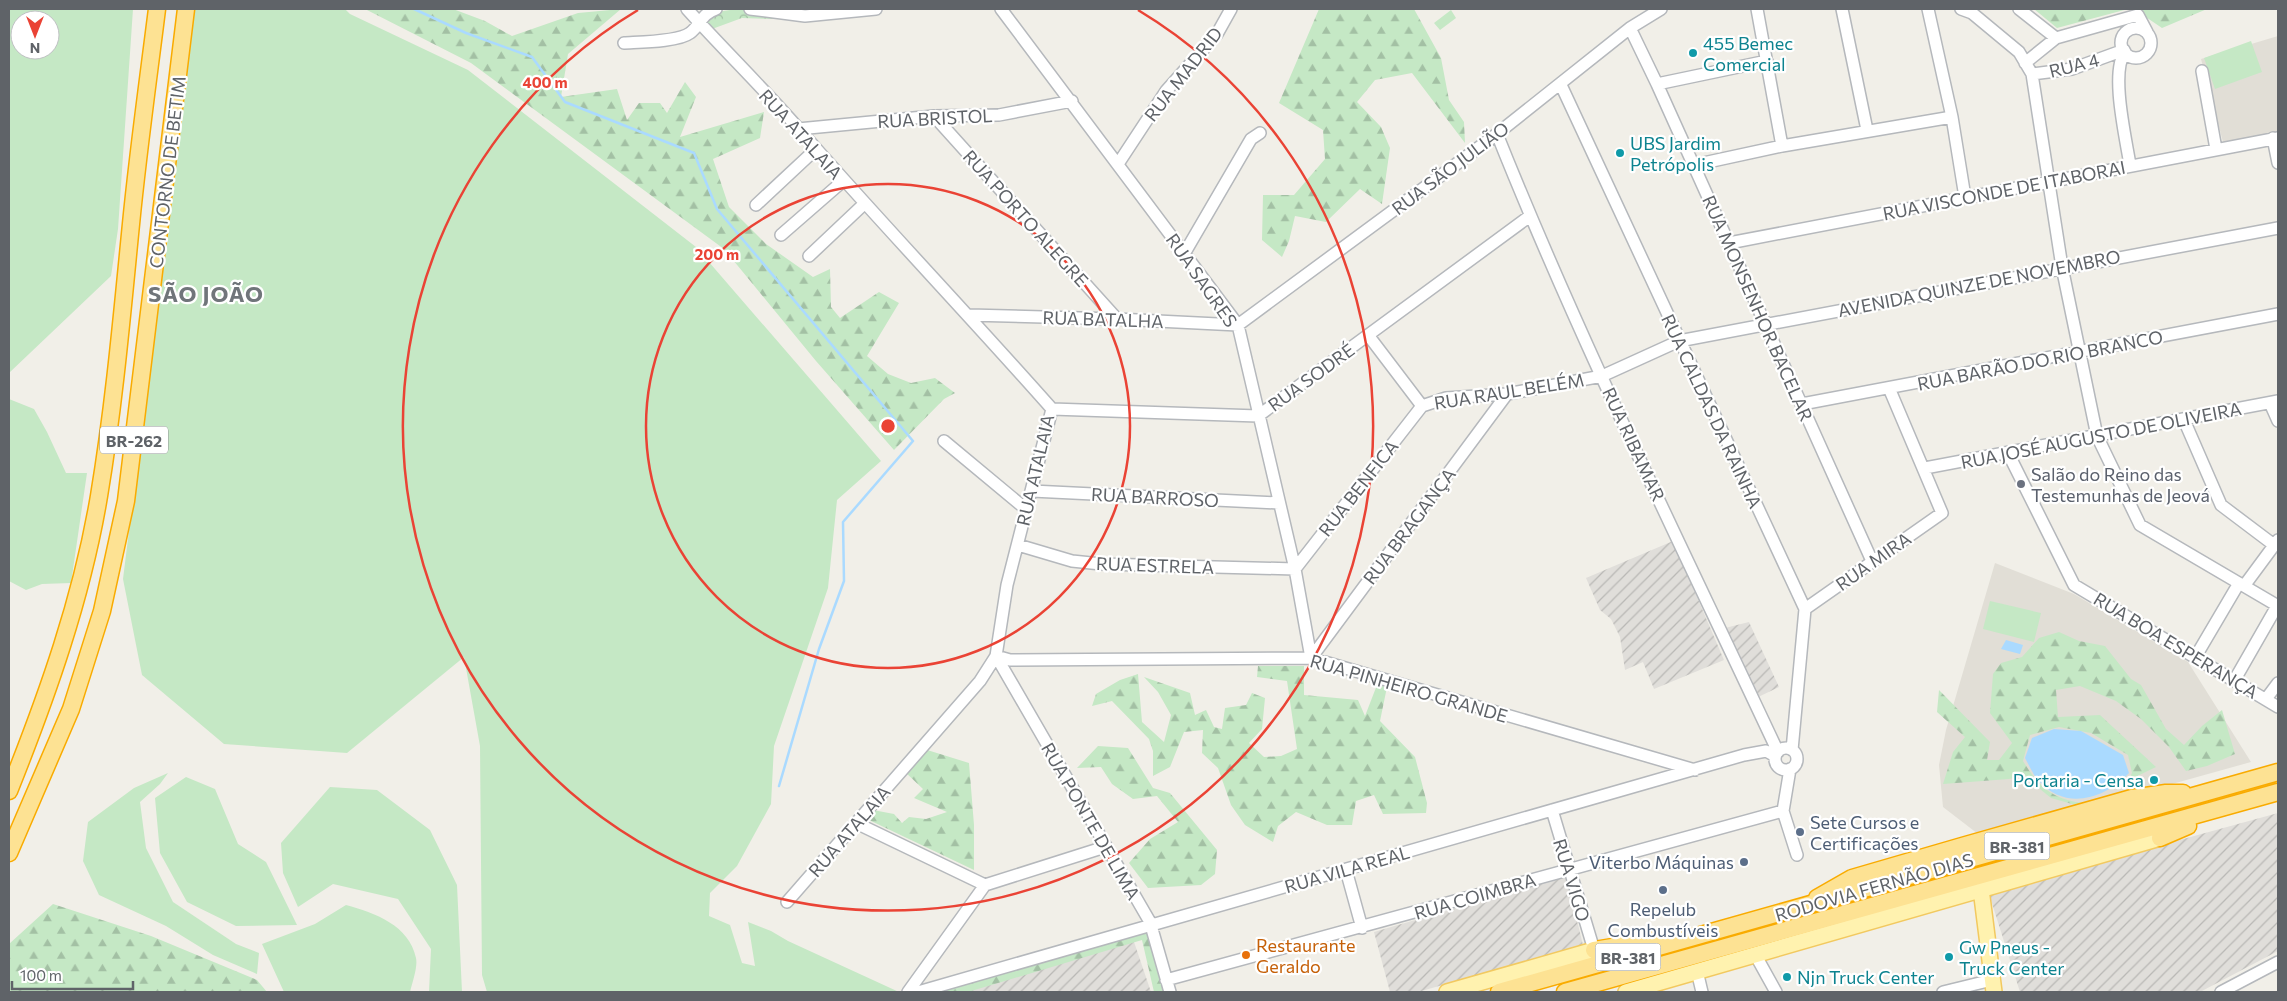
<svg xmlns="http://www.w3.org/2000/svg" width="2287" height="1001" viewBox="0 0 2287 1001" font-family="Commissioner,sans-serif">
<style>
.industrial{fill:url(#industrial-furrows)}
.education{fill:#e1ded6}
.grass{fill:#c5e8c5;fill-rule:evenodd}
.forest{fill:url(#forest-firs)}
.park{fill:url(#park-crowns)}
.water{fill:#aadaff}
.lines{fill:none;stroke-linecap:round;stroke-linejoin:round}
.stream{stroke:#aadaff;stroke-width:2.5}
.minor-casing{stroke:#b5b8bc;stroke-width:14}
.major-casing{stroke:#f2c960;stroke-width:18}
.highway-casing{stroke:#f9ab00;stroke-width:19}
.minor{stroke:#fff;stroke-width:11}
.major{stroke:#fff2af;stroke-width:15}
.highway{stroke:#fde293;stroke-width:16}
.ring{fill:none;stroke:#ea4335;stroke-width:2.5}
.culture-dot{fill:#0f9aa8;stroke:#fff;stroke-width:2}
.worship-dot{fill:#6b7280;stroke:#fff;stroke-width:2}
.service-dot{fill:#5c6f8a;stroke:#fff;stroke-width:2}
.food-dot{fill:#e8710a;stroke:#fff;stroke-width:2}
.labels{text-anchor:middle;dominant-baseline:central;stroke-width:4.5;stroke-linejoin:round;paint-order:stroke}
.shield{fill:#fff;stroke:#8f9295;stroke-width:1}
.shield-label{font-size:16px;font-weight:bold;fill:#5f6368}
.culture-label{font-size:18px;fill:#0d838f;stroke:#fff;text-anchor:start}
.street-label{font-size:18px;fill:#5f6368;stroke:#fff}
.worship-label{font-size:18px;fill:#5b616d;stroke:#fff;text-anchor:start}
.service-label{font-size:18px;fill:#4e5e75;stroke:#fff;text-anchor:start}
.food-label{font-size:18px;fill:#c56008;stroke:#fff;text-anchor:start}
.district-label{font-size:22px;font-weight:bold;letter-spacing:1px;fill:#70757a;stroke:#fff}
.centre{fill:#ea4335;stroke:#fff;stroke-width:2.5}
.ring-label{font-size:15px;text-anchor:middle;font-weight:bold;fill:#ea4335;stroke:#fff;stroke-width:4.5;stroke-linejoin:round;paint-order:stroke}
</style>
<defs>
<pattern id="industrial-furrows" width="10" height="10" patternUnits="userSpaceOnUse" patternTransform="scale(1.25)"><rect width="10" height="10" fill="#e0deda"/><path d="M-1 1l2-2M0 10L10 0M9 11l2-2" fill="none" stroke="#b9b8b5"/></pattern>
<pattern id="forest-firs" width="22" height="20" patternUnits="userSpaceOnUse" patternTransform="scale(1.25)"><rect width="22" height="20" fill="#c5e8c5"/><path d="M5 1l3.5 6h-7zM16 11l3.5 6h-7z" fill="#a3c0a4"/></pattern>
<pattern id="park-crowns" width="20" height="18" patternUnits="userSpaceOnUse" patternTransform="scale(1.25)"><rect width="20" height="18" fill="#c5e8c5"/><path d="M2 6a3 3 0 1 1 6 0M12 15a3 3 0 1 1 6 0" fill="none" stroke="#a3c0a4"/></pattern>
</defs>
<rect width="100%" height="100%" fill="#f1efe8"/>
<path class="industrial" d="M1673,541l51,119 -70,29 -11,-27 -18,8 -5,-33 -9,-18 -11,-9 -14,-32z
M1749,622l30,65 -27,13 -27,-72z
M2278,813v138l-78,41h-180l-30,-95 4,-6z
M1566,876l17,69 -165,47h-28l-16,-60z
M1132,936l19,56h-203z"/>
<path class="education" d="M2278,36v97l-55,9 -22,-83z
M1995,563l79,31 114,68 63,100 -269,75 -39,-30 -4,-42 7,-35z"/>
<path class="grass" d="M9,9h124l-15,220 -7,47 -102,97zM20,20h30v30h-30z
M194,9h151l5,5 118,56 228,177 185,214 -44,39 -9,88 -54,158 -3,58 -34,62 -27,27 -1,23 21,9 12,38 13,3 -7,-44 23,9 17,10 111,51h-412l-5,-17 -2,-229 -16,-89 -117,96 -123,-9 -82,-69 -19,-96z
M1451,10l5,8 -16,12 -6,-7z
M2251,41l11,31 -47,17 -11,-31z
M9,399l25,10 13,23 19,41h21l-16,110 -29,1 -16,6 -17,-9z
M1990,601l51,12 -7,29 -51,-13z
M168,773l-8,11 -20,18 6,46 27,54 63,42 23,9 -2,21 -44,-19 -47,-29 -67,-31 -16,-34 5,-39 46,-34z
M186,777l29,12 23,55 28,18 31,63 -61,1 -49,-24 -27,-49 -5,-55z
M330,787l47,3 53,40 27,55 5,107h-33l2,-43 -33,-50 -65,-15 -35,23 -15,-34 -2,-30z
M346,905c29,8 63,20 70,53 2,9 -4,25 -6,34h-126l-22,-48 53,-20z"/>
<path class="forest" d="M365,9h88l32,12 27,15 66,-23 43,-4 -53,45 -7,43 56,-8 10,31 12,-17h21l7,10 18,-31 11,15 -16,40 84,-25 -4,26 -47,21 16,48 37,37 47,33 17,-8 1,38 9,11 39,-26 20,11 -32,53 21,18 23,9 24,-5 20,15 -11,6 -50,51 -78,-89 -92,-112 -253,-186z
M1319,9h95l27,49 8,42 15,22 1,21 -53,-70 -37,7 -18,22 24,25 9,21 -8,56 -22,-15 -34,33 -31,-6 -6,25 -7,16 -20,-17 1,-45h31l31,-36 -2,-29 -44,-27z
M2034,9h94l-71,19z
M2134,9h73l-45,19z
M2059,632l20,9 26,5 26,33 10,6 25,44 18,16 18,-19 20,-16 13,44 -28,12 -21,5 -17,-24 -28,-28 -25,-18 -36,-15 -24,4 2,27 42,-2 56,52 -29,14 5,-8 -4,-18 -37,-22 -32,-6 -29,8 -7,26c16,26 30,39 62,42l-6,3 -28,-8 -27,-22 -15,3 -66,5 10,-32 12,-15 -28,-25 2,-22 51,52 -3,18h12l13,-17 -22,-30 3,-39 8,-11 21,-6 17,-19z
M1258,666h46v29l54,5 7,16 12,-31 10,2 -7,34 35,36 12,46 -1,10 -43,1 -9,-19 -18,6 -4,24h-25l-31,-13 -18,14 -5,16 -28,-17 -14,-20 -13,-37 -16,-15 1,-23 -19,2 -14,35 -17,9v-25l-4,-12 -37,-38 -20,5 4,-12 24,-14 18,-6 4,48 22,20 7,-27 -13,-23 -14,-15 46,16 5,22 11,-5 8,17 8,2 3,-21 21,-3 6,-12 13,5 -3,31 -13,14 15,14 17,-1 16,-7 -10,-68 -30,-4z
M1098,746l30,2 25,40 17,5 47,57 -2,24 -14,11 -53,3 -19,-25 21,-24 28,-17 -21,-26 -24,3 -21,-15 -11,-17 -24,1z
M924,749l45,14 5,62v45l-105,-50 4,-10 21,4 8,9 7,-6 17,2 21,-7 -33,-14 9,-9 -19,-18z
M53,904l98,32 106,44 10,12h-258v-48z
M1148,926l19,66h-13l-12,-52 -174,52h-41z"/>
<path class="park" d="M730,10h13l27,6 3,3 -31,-1 -30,11 -7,-9 12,-8z"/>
<path class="water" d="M2006,640l17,5 -3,9 -19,-5z
M2054,729l27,2 42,24 6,18c-24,26 -64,38 -90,8 -6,-6 -10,-16 -14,-23l7,-20z"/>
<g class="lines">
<path class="stream" d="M414,9l52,24 66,24 33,45 129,51 23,56 196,232 -70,81 1,59 -25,68 -40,137"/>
<defs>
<path id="minor" d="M687,9c36,40 75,78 111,119 83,95 170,186 254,281l-45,176 -11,71 -16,25 -193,221
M750,9l55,7 71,-7
M1001,9l237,316 57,244 16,89
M1757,9l25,137
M1842,9l25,121
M1928,9l24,108 13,80
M1961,9l11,4 47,39 13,22 40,-5 52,-19
M2019,9l37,29
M1630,28l27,56 215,477
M2121 43a15 15 0 1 1 30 0a15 15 0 1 1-30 0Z
M624,43c15,-1 54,-1 66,-10 10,-7 11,-19 26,-24
M2125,52c-15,20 1,87 5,113
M2025,63l31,-25 82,-23 9,17
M2202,71l14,78
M2032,74l30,193 35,169 43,89 138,81
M1657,84l110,-23
M1561,85l244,524 -13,141
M934,116l183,203
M798,129l136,-13 65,-1 73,-14
M1497,134c84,210 185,413 281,618
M2273,138l5,25
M1118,164l48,-73 51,-57 14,-25
M1694,165l88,-19 170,-29
M756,205l59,-55
M781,235l62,-54
M1729,243l549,-105
M1184,254l67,-115 9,-6
M809,256l55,-52
M969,315l148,4 121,6
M1238,325l255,-188 137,-109 31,-19
M1368,335l54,71
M2270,403l8,18
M1802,404l476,-90
M1422,406l24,-8 61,-4 95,-18 77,-35 599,-113
M1052,409l206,7 272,-200
M2184,420l37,85 53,40
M944,441l83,69
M2008,453l66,132 204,122
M1925,468l353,-67
M1032,491l247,12
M1018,545l54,16 29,3 194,5 127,-163
M2244,586l34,-46
M1805,609l137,-96 -53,-125
M996,656l14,4 301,-2 384,112
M996,656l154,266 20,70
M2196,656l43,-73
M1311,658l196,-264
M2234,681l43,-75
M2266,699l12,-16
M1775 759a11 11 0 1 1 22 0a11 11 0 1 1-22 0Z
M1790,769l-7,42 14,44
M1552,810l42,140
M856,823l129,62
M1346,870l16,58
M985,885l120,-38
M1756,956l20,36
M1697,971l5,21
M1166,980l617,-169
M908,992l77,-107
M918,992l826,-237 22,-4 9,5
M1943,992l49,-12
M2221,992l57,-30"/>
<path id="major" d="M1981,889l13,103
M1447,992l147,-42
M1626,992l534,-154"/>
<path id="highway" d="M9,791c38,-95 73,-193 90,-295 15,-90 23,-181 32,-272 7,-72 17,-143 26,-215
M2160,838l28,-12
M9,853l62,-144 31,-98 24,-110 60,-492
M1817,898l35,-20 110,-32 170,-48 34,-5h17
M1594,950l61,-10
M1499,992l779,-220
M1565,992l713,-200"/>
</defs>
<use href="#minor" class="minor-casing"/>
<use href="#major" class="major-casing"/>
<use href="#highway" class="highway-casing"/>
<use href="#minor" class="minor"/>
<use href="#major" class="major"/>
<use href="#highway" class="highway"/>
</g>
<g class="ring">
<circle cx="888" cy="426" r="242"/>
<path d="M1138 10A485 485 0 1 1 638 10"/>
</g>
<g class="culture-dot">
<circle cx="1693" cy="53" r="5"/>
<circle cx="1620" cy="153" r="5"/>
<circle cx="2154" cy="780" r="5"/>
<circle cx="1949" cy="957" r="5"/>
<circle cx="1787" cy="977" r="5"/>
</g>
<circle class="worship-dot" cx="2021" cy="484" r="5"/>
<g class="service-dot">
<circle cx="1800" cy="832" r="5"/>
<circle cx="1744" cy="862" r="5"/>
<circle cx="1663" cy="890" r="5"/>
</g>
<circle class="food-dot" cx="1246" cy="955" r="5"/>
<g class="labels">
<g class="shield">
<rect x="100" y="426.5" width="68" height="27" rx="4"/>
<rect x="1984.5" y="832.5" width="65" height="27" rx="4"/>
<rect x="1595.5" y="943.5" width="65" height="27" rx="4"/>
</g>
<g class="shield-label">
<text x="134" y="440">BR-262</text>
<text x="2017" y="846">BR-381</text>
<text x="1628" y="957">BR-381</text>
</g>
<g class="culture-label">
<text x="1703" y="43">455 Bemec<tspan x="1703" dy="21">Comercial</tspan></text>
<text x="1630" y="143">UBS Jardim<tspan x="1630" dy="21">Petrópolis</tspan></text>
<text x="2144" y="780" text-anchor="end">Portaria - Censa</text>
<text x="1959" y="947">Gw Pneus -<tspan x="1959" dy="21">Truck Center</tspan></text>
<text x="1797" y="977">Njn Truck Center</text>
</g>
<g class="street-label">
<text transform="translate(2074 65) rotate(-14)">RUA 4</text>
<text transform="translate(1183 74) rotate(-52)">RUA MADRID</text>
<text transform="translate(935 118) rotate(-3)">RUA BRISTOL</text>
<text transform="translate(801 134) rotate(48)">RUA ATALAIA</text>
<text transform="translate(1450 168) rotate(-37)">RUA SÃO JULIÃO</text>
<text transform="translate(167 172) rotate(-83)">CONTORNO DE BETIM</text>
<text transform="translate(2004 190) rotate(-11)">RUA VISCONDE DE ITABORAI</text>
<text transform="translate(1026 218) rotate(48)">RUA PORTO ALEGRE</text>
<text transform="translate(1202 280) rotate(55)">RUA SAGRES</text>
<text transform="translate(1979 283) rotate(-11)">AVENIDA QUINZE DE NOVEMBRO</text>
<text transform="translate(1758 308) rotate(66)">RUA MONSENHOR BACELAR</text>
<text transform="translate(1103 319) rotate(2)">RUA BATALHA</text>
<text transform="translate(2040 360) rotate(-11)">RUA BARÃO DO RIO BRANCO</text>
<text transform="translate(1311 377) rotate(-36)">RUA SODRÉ</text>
<text transform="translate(1509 391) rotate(-9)">RUA RAUL BELÉM</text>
<text transform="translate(1712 411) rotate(65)">RUA CALDAS DA RAINHA</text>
<text transform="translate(2101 435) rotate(-11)">RUA JOSÉ AUGUSTO DE OLIVEIRA</text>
<text transform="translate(1634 444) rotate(65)">RUA RIBAMAR</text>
<text transform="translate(1035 470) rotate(-77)">RUA ATALAIA</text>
<text transform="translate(1358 488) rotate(-52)">RUA BENFICA</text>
<text transform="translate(1155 497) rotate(3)">RUA BARROSO</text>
<text transform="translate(1409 526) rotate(-53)">RUA BRAGANÇA</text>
<text transform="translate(1873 561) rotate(-35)">RUA MIRA</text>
<text transform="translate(1155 565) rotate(2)">RUA ESTRELA</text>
<text transform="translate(2176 645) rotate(31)">RUA BOA ESPERANÇA</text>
<text transform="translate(1409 688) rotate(16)">RUA PINHEIRO GRANDE</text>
<text transform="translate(1091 821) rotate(60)">RUA PONTE DE LIMA</text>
<text transform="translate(849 831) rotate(-49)">RUA ATALAIA</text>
<text transform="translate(1347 869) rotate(-16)">RUA VILA REAL</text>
<text transform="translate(1572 880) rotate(73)">RUA VIGO</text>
<text transform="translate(1874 887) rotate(-16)">RODOVIA FERNÃO DIAS</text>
<text transform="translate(1475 896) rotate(-16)">RUA COIMBRA</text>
</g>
<g class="worship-label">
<text x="2031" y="474">Salão do Reino das<tspan x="2031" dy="21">Testemunhas de Jeová</tspan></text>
</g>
<g class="service-label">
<text x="1810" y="822">Sete Cursos e<tspan x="1810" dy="21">Certificações</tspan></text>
<text x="1734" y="862" text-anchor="end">Viterbo Máquinas</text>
<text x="1663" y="909" text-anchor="middle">Repelub<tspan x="1663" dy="21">Combustíveis</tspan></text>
</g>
<g class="food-label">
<text x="1256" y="945">Restaurante<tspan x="1256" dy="21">Geraldo</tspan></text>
</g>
<g class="district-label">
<text x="206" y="293">SÃO JOÃO</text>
</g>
</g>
<circle cx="888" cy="426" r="8" class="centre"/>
<g class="ring-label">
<text x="545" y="88">400 m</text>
<text x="717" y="260">200 m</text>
</g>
<rect width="2287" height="1001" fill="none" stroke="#5f6368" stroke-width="20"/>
<g transform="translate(35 35) rotate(180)"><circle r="24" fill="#ffffff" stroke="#bfc1c3"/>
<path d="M0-4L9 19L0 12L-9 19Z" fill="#ea4335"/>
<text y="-8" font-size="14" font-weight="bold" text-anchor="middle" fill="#5f6368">N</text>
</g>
<path d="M12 981v8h121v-8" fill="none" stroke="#5f6368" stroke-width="2.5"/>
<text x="20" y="981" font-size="15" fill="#5f6368" stroke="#ffffff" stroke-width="4" paint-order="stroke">100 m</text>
</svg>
